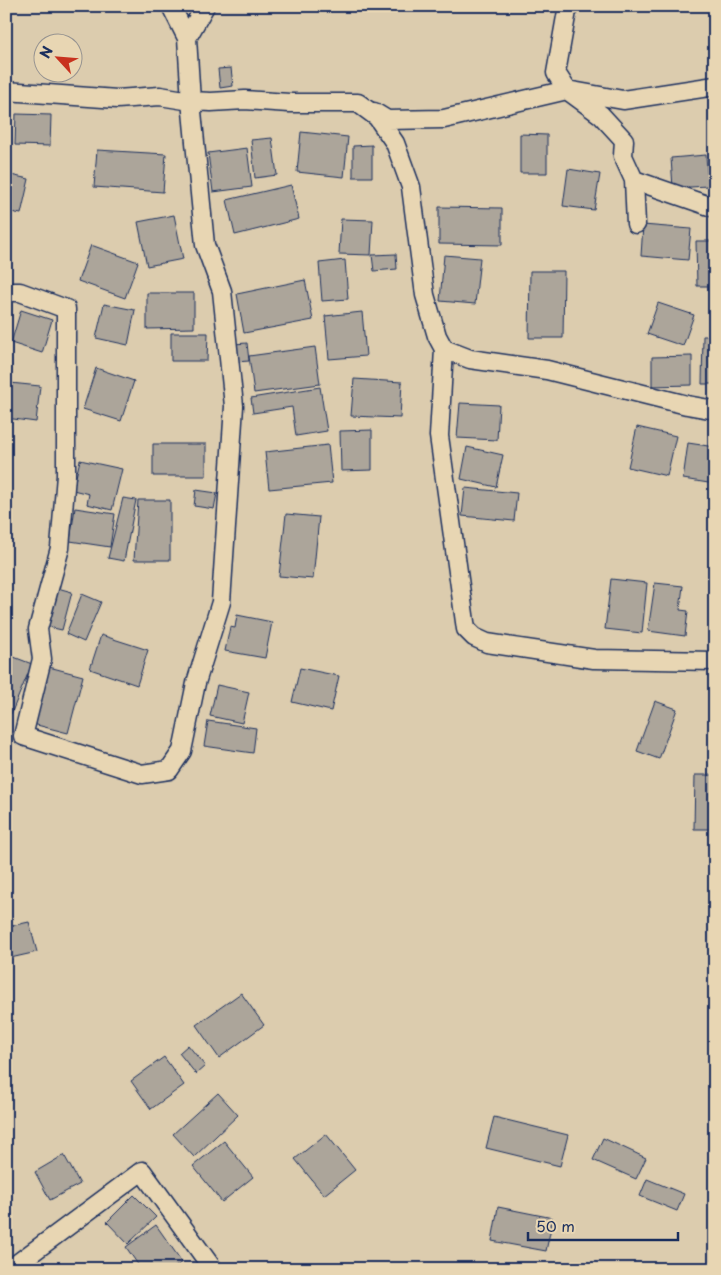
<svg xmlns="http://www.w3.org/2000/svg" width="721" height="1275" viewBox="0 0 721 1275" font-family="'Playpen Sans',sans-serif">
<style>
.building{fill:#aca59a;stroke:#1b2f5e}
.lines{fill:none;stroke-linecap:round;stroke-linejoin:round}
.street-casing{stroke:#1b2f5e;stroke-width:21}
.street{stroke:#e8d6b3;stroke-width:18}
</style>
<rect width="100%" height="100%" fill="#dcccae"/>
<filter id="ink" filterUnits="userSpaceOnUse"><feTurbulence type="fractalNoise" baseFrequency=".02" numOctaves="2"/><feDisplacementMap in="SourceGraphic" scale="10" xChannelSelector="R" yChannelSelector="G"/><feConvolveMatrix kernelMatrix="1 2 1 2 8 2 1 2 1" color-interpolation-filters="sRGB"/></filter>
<g filter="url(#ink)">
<path class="building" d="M231,68l2,18 -13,2 -2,-19z
M16,114l35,1 -1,31 -35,-1z
M301,132l47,5 -4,40 -47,-5z
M520,134l27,1v38h-27z
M272,138l5,37 -22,3 -4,-38z
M372,145v32h-19v-31z
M247,148l5,39 -39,5 -5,-39z
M97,150l69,4 -3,38 -69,-5z
M706,155l2,31 -35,2 -2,-30z
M568,169l32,5 -6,36 -31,-4z
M6,174l23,5 -8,35 -15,-3z
M291,185l8,34 -64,16 -8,-35z
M439,207l63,1v37l-63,-1z
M174,215l9,44 -36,7 -9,-44z
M341,219l32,1 -2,35 -32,-1z
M643,225l48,4 -3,31 -47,-4z
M696,241h19v45h-18z
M91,245l47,17 -13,36 -47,-17z
M396,254l1,15 -23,2 -2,-16z
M444,255l36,3 -5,46 -35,-3z
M345,260l3,39 -26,2 -3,-38z
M530,271h34l-1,67h-34z
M305,280l8,40 -69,13 -7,-39z
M147,293h47v35l-47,1z
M658,303l36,12 -11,31 -36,-12z
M104,304l31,6 -7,35 -32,-7z
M21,310l31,10 -10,33 -31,-10z
M362,312l4,44 -37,3 -4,-43z
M171,333h37l-1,28h-36z
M703,336h12v48h-13z
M247,343l2,18 -13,1 -2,-18z
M315,347l5,37 -66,9 -5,-37z
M692,356v29l-40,1v-29z
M96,368l38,13 -13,40 -38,-12z
M354,379l48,3 -2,36 -49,-2z
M10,383l30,3 -4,36 -30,-4z
M320,387l7,44 -31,5 -4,-29 -39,6 -2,-15z
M460,403l39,2 -2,35 -40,-2z
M637,427l39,9 -9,40 -39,-9z
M372,430v40l-31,1 -1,-40z
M688,443l27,4v37l-32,-5z
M153,444h53v32h-53z
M328,445l4,38 -63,6 -4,-37z
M467,447l36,8 -7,32 -35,-8z
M80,460l42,9 -10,41 -25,-6 2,-10 -16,-4z
M465,488l52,5 -3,28 -52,-5z
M196,490l21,3 -3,16 -20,-3z
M123,498l13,2 -12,61 -16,-3z
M138,500h32v60h-36z
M75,508l40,6 -5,33 -40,-6z
M286,514l33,3 -6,62 -34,-3z
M715,576v22l-5,-1z
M611,579l36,4 -5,50 -37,-4z
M655,583l28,3 -3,24 8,1 -3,25 -37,-5z
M54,587l18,5 -10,38 -18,-4z
M82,594l19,8 -17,40 -18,-8z
M237,615l35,7 -7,36 -40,-7 5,-24 5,1z
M101,635l47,15 -11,35 -47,-16z
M6,654l26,10 -21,50 -5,-2z
M49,667l34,9 -15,57 -35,-9z
M300,668l39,8 -8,35 -39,-9z
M217,685l32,7 -7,31 -32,-7z
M655,701l22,8 -18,50 -22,-8z
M208,721l48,7 -3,25 -49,-7z
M695,775h20v54h-21z
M29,922l8,30 -31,7v-32z
M241,993l23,32 -45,33 -23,-33z
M188,1045l17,21 -9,8 -17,-21z
M164,1057l20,28 -33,24 -20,-28z
M218,1093l20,22 -44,42 -21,-23z
M494,1117l74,18 -8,31 -74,-18z
M326,1134l29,36 -31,25 -29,-36z
M603,1138l43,20 -10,21 -43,-19z
M224,1141l29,36 -31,25 -29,-36z
M64,1155l16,29 -30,16 -15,-28z
M647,1179l37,15 -7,17 -37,-15z
M134,1195l22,22 -28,27 -21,-22z
M498,1207l55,11 -7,33 -54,-10z
M156,1225l26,37 -10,7h-31l-15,-22z"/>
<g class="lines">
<defs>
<path id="street" d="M570,6l-3,5 -11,62 11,17 56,10 92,-14
M187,38l18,-32
M6,91l111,8 43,-3 31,5 20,1 34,-2 44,3h69l19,14 18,26 16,44 14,108 12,41 7,13 26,10 77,11 140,35 28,5
M374,112l13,8 57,-1 123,-29 34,25 23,25 -1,16 11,24 2,44
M634,180l81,28
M6,292h14l46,17v166l-6,73 -22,81 4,30 -19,77 119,38 27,-4 13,-19 14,-68 25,-81 13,-196 -12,-115 -17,-46 -14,-144 -4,-63 -16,-32
M444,349l-5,87 27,193 8,8 13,6 107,16 121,2
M10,1269l132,-98 71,98"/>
</defs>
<use href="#street" class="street-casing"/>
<use href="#street" class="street"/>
</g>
</g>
<rect width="721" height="1275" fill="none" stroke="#e8d6b3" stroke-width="25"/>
<rect x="12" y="12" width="696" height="1250" fill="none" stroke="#1b2f5e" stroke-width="2" filter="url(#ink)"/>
<g transform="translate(58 58) rotate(296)"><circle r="24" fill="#e8d6b3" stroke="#969391"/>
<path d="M0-4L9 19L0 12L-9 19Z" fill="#c8321e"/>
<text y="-8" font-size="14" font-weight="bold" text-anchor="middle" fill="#1b2f5e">N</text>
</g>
<path d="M528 1232v8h150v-8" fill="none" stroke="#1b2f5e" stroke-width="2.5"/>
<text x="536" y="1232" font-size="15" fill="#1b2f5e" stroke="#e8d6b3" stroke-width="4" paint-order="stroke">50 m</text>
</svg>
